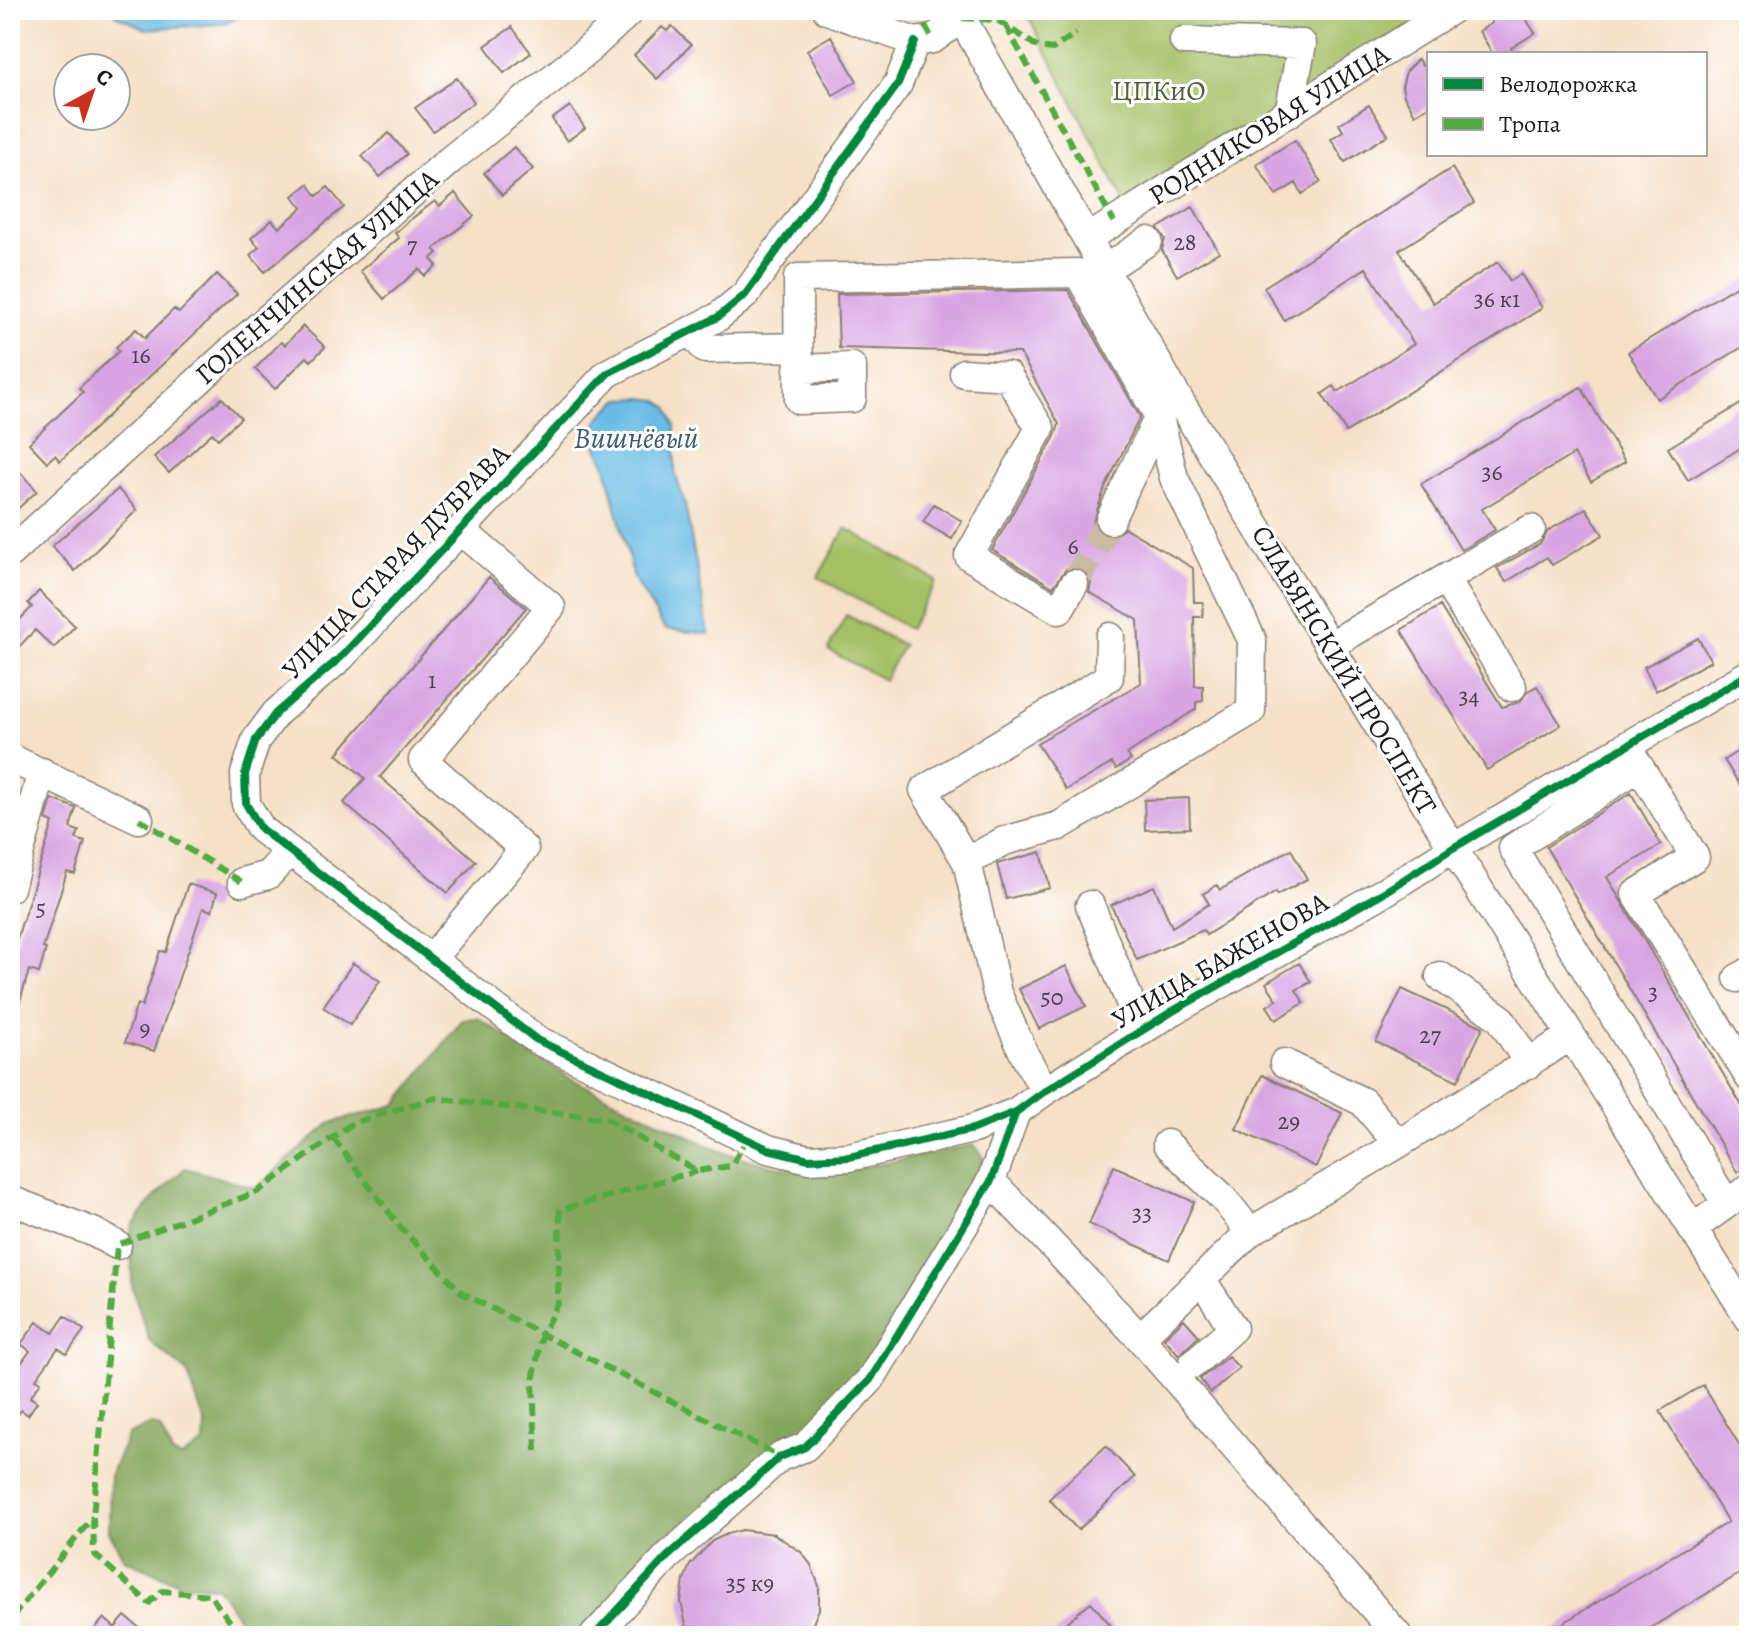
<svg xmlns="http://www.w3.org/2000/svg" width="1759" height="1646" viewBox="0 0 1759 1646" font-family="Alegreya,serif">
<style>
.green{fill:#a6c066;stroke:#616e41;stroke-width:2}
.forest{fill:#84a65b;stroke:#50613c;stroke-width:2}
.water{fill:#69bce5;stroke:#426c80;stroke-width:2}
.building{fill:#d8a4e3}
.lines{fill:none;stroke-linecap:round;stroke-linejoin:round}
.minor-tunnel{stroke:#cab9a5;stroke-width:28;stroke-dasharray:28 14;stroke-linecap:butt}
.minor-casing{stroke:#897e72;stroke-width:31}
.path{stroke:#897e72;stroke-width:3;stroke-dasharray:6 6;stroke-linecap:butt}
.minor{stroke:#fff;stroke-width:28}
.quiet{stroke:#52a943;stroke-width:6;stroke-dasharray:12 6;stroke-linecap:butt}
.cycleway-casing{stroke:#fff;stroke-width:13}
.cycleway{stroke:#00873e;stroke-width:8}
.labels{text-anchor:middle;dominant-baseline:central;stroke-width:6;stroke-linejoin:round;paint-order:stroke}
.number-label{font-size:24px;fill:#4b3e4e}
.park-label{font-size:28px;fill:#535e3a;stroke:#fff}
.street-label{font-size:28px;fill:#1c1c1c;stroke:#fff}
.water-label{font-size:30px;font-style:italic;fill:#3b5c6c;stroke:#fff}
</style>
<rect width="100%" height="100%" fill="#fff"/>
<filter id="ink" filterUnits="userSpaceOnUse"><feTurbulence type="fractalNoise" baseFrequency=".0125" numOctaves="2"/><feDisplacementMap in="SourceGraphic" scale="16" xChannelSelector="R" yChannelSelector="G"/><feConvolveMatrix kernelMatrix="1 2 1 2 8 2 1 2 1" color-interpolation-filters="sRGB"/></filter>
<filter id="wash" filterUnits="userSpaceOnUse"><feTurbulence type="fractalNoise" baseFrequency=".006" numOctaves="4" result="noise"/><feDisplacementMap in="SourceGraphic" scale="32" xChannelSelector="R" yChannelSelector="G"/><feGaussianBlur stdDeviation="1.8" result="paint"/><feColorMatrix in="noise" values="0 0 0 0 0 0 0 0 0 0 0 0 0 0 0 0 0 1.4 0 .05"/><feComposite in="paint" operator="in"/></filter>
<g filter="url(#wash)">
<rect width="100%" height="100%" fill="#f6e0c7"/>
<path class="green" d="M1025,10h412l-310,197z
M846,528l91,53 -28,48 -91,-52z
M846,615l57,30 -19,35 -56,-30z"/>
<path class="forest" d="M478,1018l93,61 149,72 41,12 50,10 39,-3 123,-25c11,8 11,15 9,28l-118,200 -65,67 -142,110 -77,86h-330l-33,-49 -38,-4 -55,-24 -15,-28 1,-56 18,-40 23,-11 9,4 12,26 9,4 23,-15 1,-20 -18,-51 -37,-30 -18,-55 -1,-59 22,-29 32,-31 71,20 74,-65 66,-18 67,-86z"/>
<path class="water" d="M112,10h145l-36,14 -75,5 -29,-13z
M642,398l15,2 11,7 7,19v47l10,31 24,130 -44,-5 -31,-51 -29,-115 -15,-29 11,-18 19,-17z"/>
<g id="blocks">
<path class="building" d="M1504,10h16l15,23 -24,15 4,6h-22l-14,-23 13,-8 -2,-5z
M672,26l19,19 -34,34 -23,-24 28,-28 5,4z
M512,27l19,26 -27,20 -19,-27z
M831,36l26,45 -24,14 -26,-45z
M1418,59l4,7 7,-4v44l-14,8 -11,-18 -2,-9 4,-16z
M457,78l17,24 -41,29 -18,-23z
M1369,105l19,30 -43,27 -14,-23 12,-8 -4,-7z
M570,106l15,22 -18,13 -15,-22z
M389,133l18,21 -27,23 -18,-21z
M1295,140l26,42 -19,12 -6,-11 -20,12 -20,-31z
M514,147l19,22 -31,26 -18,-22z
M1452,168l22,35 -75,47 34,53 65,-41 12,19 11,-7 21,34 -196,124 -24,-38 12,-8 4,6 76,-48 -48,-76 -82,52 -20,-33z
M308,184l9,12 11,-9 16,20 -79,65 -15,-17 9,-8 -8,-9 21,-18 7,8 23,-20 -9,-12z
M455,193l19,23 -40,33 4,4 -7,6 6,7 -12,10 -6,-7 -35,30 -24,-28 39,-33 -4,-5 11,-10 29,-22 5,5z
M1193,207l26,45 -42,24 -15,-26 3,-11 -7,-11z
M217,274l20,20 -177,167 -5,-6 -8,7 -18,-19 54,-51 -4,-4 40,-37 -3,-4 20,-18 9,9 29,-29 5,4z
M1749,278v65l-92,56 -29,-47z
M1068,290l72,127 -35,71 -12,34 4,8 6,6 9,1 13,-9 68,40 1,34h9v15h-9l1,69h8v15l-7,1v7l-69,45 4,6 -15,9 -4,-6 -46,27 -29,-47 104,-60 -3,-63 -49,-28 2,-9 -8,-13 -8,-3 -9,2 -13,18 -61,-37 63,-114 4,-12 -39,-71 -181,-5 -2,-54z
M303,326l22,21 -14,14 -4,-4 -32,32 -20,-20 26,-27 4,3z
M1581,387l44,75 -34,20 -17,-28 -92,55 13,21 -34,20 -40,-66z
M222,398l19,20 -23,21 -6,-6 -43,40 -15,-16z
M1749,399v44l-61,37 -20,-32z
M21,473l16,18 -27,25v-33z
M118,489l19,21 -62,61 -23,-25z
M934,504l28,17 -10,18 -29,-17z
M1586,508l17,27 -51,30 -5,-8 -41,25 -9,-14 43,-24 8,-13z
M489,577l37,31 -146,169 96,84 -28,32 -104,-90 21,-25 -28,-24z
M39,591l36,35 -21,22 -19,-18 -25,26v-26l22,-23 -4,-4z
M1440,606l62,101 18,-5 8,-11 9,-5 24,39 -74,45 -86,-140z
M1698,638l13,23 -55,30 -12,-24z
M1749,744v55l-25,-39z
M1631,793l30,52 -54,32 142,241v47l-12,7 -191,-325z
M1189,798l1,30 -45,2 -1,-30z
M52,799l24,9 -6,20 9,3 -3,8 9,3 -10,32 -8,-2 -24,76 3,1 -7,24 -10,-3 -15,52 -4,-1v-60l43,-138 -7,-3z
M1291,849l16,30 -30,16 -1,-3 -70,43 -3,-5 -66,30 -26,-55 43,-19 18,41 37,-23 -6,-10 14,-9 3,5z
M1041,852l9,36 -44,11 -9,-35z
M188,884l29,9 -5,18 -9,-3 -49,143 -29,-9 12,-38 5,2 18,-55 6,1z
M353,963l27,18 -30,44 -27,-18z
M1299,963l12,19 -15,8 8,13 -28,17 -9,-14 10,-6 -11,-17z
M1066,966l20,40 -47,23 -20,-40z
M1402,989l81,38 -25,54 -82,-39z
M1262,1075l80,38 -26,54 -80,-38z
M1114,1166l80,36 -25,58 -80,-36z
M65,1316l19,14 -17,24 -9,-6 -22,31 5,3 -11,15 7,5 -9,13 -7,-5 -11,15v-46l20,-28 -9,-7 16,-22 16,11z
M1184,1319l15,17 -20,19 -15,-17z
M1228,1356l11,12 -28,25 -11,-14z
M1703,1385l46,76v107l-112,68h-95l186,-114 -68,-111z
M1106,1446l29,31 -57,53 -29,-31z
M742,1530l32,4 27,18 10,13 8,21v23l-11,27h-115l-7,-11 -5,-23 3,-22 6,-15 22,-24 15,-7z
M1091,1602l29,34h-69z
M125,1616l24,20h-60l15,-18 11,10z"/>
</g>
</g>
<g filter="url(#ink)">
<use href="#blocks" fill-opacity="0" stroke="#897e72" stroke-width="2"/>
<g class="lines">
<path class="minor-tunnel" d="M1074,584l36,-64"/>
<defs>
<path id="minor" d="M827,10l88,32 18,-3 29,-21
M957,10l216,380 280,458 296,470
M1184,41l118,3 -13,69
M915,42l-17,42 -153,211 -27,22 -110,56 -267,284 -65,56 -20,27 -11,34 1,30 15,25 276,211 231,109 41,10 40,-2 124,-28 43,-17
M1087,239l364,-229
M1104,270l44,-29
M691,332l14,17 93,-2
M798,369l54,-2v31l-53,2 -1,-122 280,-5 81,144 15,61 78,162 -1,71 -192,115 -55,15 -37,21 -43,-72 185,-113 1,-40
M964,373l44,3 32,52 -71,128 90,54 15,-26
M1110,520l51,-108
M10,553l222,-203 218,-190 138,-110 43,-40
M1445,579l67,108
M1329,646l202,-117
M1631,753l64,104 -59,37 113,183
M10,758l129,61
M1639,767l-126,81 213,355
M967,862l30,131 28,63 20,35
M242,882l26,-7 22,-24
M10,888l32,-116
M1090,905l52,126
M431,959l93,-110 -101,-89 128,-153 -90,-77
M1440,976l60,42 29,46
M1738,978l11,-6
M1284,1063l79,39 35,42
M1167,1144l57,55 26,33
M991,1181l149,157 258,298
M10,1200l83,32 24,13
M1692,1229l57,-41
M1140,1338l110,-106 148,-88 173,-108
M1193,1364l40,-36 -31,-48
M594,1636l73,-79 113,-100 25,-10 65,-67 121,-199 25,-69 29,-21 128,-80 213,-120 67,-43 296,-174"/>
</defs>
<use href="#minor" class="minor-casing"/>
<path class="path" d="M1306,21l2,-11"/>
<use href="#minor" class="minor"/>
<path class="quiet" d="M915,10l18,29
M997,10l117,212
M962,18l35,2 41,27 15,2 23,-16
M139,819l103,63
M333,1138l68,90 61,65 318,164
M536,1451l-3,-70 9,-47 16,-31 2,-93 137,-39
M10,1636l5,-22 78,-97
M241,1636l-31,-41 -48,-4 -13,12 -55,-49 -1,-37 24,-272 140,-53 96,-69 81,-25 173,21 90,52 34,-5 16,-27"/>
<defs>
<path id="cycleway" d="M915,42l-17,42 -153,211 -27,22 -110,56 -267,284 -65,56 -20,27 -11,34 1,30 15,25 276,211 231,109 41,10 40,-2 124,-28 43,-17
M594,1636l73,-79 113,-100 25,-10 65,-67 121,-199 25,-69 29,-21 128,-80 213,-120 67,-43 296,-174"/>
</defs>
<use href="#cycleway" class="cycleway-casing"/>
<use href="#cycleway" class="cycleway"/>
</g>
</g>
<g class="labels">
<g class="number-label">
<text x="1185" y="242">28</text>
<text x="412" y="245">7</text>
<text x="1497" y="299">36 к1</text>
<text x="141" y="355">16</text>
<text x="1492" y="472">36</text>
<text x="1073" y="546">6</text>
<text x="432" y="680">1</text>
<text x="1469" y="696">34</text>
<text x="41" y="908">5</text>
<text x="1653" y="992">3</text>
<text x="1052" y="997">50</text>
<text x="145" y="1028">9</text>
<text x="1430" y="1035">27</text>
<text x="1289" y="1121">29</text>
<text x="1142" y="1213">33</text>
<text x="750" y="1583">35 к9</text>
</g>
<g class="park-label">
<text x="1159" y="91">ЦПКиО</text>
</g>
<g class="street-label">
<text transform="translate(1269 125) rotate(-32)">РОДНИКОВАЯ УЛИЦА</text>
<text transform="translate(317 277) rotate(-41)">ГОЛЕНЧИНСКАЯ УЛИЦА</text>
<text transform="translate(396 562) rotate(-46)">УЛИЦА СТАРАЯ ДУБРАВА</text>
<text transform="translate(1344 670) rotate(59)">СЛАВЯНСКИЙ ПРОСПЕКТ</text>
<text transform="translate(1220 961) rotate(-30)">УЛИЦА БАЖЕНОВА</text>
</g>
<g class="water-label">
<text x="636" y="438">Вишнёвый</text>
</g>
</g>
<rect width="1759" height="1646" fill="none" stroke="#fff" stroke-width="40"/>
<rect x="1427" y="52" width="280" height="104" fill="#ffffff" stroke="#a4a4a4" stroke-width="2"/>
<rect x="1443" y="78" width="40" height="12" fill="#00873e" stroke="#a4a4a4" stroke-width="2"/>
<text x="1499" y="92" font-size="24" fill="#1c1c1c">Велодорожка</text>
<rect x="1443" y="118" width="40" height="12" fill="#52a943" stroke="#a4a4a4" stroke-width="2"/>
<text x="1499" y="132" font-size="24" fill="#1c1c1c">Тропа</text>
<g transform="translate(92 92) rotate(40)"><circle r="38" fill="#ffffff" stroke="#a4a4a4" stroke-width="2"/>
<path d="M0-6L14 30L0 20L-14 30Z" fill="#c8321e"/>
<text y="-12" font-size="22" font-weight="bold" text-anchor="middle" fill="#1c1c1c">С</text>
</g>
</svg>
